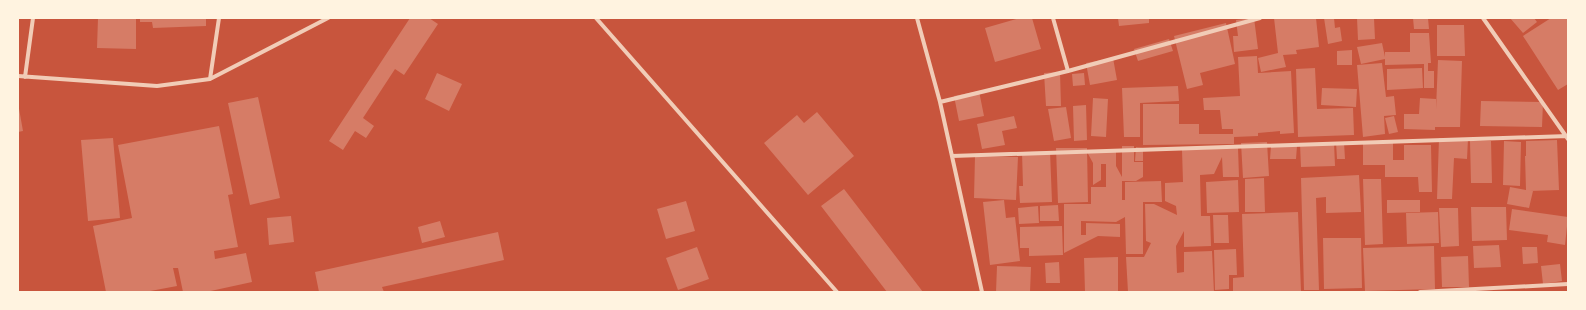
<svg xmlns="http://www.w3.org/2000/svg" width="1586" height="310" viewBox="0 0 1586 310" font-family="'DejaVu Sans',sans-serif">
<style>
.building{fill:#d67c66}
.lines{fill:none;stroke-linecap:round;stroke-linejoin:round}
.minor{stroke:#f1ccb7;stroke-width:4}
</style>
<rect width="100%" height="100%" fill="#c8553d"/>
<path class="building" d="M98,18h38v31l-39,-1z
M140,18h66v8l-53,2 -1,-6h-12z
M410,18h19l9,6 -34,51 -9,-6 -32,49 11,8 -8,12 -11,-7 -12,19 -14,-9z
M1020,18h12l9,31 -46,13 -10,-34z
M1118,18h31v5l-30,3z
M1254,18l4,31 -24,3 -1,-16h5l-2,-16z
M1274,18h42l3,29 -23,3 1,4 -14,1 3,12 -25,5 -3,-14 20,-5z
M1324,18h10l1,10 5,-1 2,14 -14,3z
M1357,18h17l1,21 -17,1z
M1413,18h15l1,11h-15z
M1510,18h24l3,4 -14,11z
M1551,18h17v66l-10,6 -35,-54z
M1226,23l9,41 -35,9 3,12 -16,4 -13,-53z
M1437,25h27l1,31h-28z
M1410,33h19l2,30h-3v8h6v17h-10v-24l-39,1v-6l-24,5 -4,-17 25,-4 3,14v-5h25z
M1169,39l4,12 -35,10 -4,-12z
M1352,50v15h-15v-14z
M1257,56l1,17 33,-2 3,62 -14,1v-3l-22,2v3l-24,1v7l-91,1v-41h36v20h20v10h34v-5h-11l-2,-19h-16l-1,-12 37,-2 -2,-39z
M1113,58l4,22 -27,5 -4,-22z
M1438,60l24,1 -2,66h-25v3l-31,-1v-15h15l1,-16 16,1v10z
M1382,63l4,34 8,-1 2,19 -12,1 1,18 -22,3 -6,-72z
M1315,68l2,41 36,-1 1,27 -56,2 -2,-68z
M1422,68l1,20 -36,2v-21z
M1060,72l1,34h-15l-2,-33z
M437,73l25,11 -13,27 -24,-12z
M1084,73l1,12 -12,1 -1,-12z
M1178,86l1,15 -39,2v34h-16l-2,-49z
M1322,88l35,1 -1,18 -35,-2z
M979,91l5,25 -25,5 -5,-25z
M258,97l22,101 -30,7 -22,-102z
M1093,98l15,1 -2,38 -15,-1z
M1481,101l62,1 -1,25 -62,-1z
M18,103l5,28 -5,1z
M1086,105l1,35 -13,1 -1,-35z
M1066,107l5,31 -17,3 -6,-32z
M817,112l37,44 -46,39 -44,-52 33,-28 7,8z
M1014,116l3,12 -15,3 3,14 -23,4 -5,-25z
M1394,116l4,16 -9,2 -4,-16z
M219,126l14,68 -5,1 10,52 -24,4 1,8 31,-6 6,29 -46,10h-23l-5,-24h-5l4,18 -32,6h-39l-13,-66 39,-8 -14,-73z
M113,138l7,80 -32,3 -7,-81z
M1439,138l29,1 -1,20 -13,-1 -2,41h-15z
M1557,140l2,50 -30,1h4l-4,17 -22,-4 3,-17 16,3 -1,-34h1v-15z
M1470,141h21l1,42h-21z
M1504,141l17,1 -1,44 -17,-1z
M1267,142l2,34 -26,2 -2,-35z
M1334,142l1,24 -34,1 -1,-23z
M1336,142h8l1,17h-8z
M1393,142v18h11v-15h27l1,47h-13l-1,-15h-33v-12h-22v-22z
M1122,146h12v16h9v15l-7,4h-14v19h3v-18l36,-1 1,21h-19v52h-17l-1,-37 -9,5 -35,-1v14h5v-12l34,1v13l-22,-1 -34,17v-49h27v-17h15v-23h-5v16l-8,5v-22l-6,-11h29v14l6,11z
M1271,146h26l-1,13h-26z
M1136,147l7,1v13h-8z
M1056,148h31l1,54 -30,1z
M1238,148l1,29h-16l-1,-20 -8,17 -14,1 1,41h9l1,30 -27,1v-16l-8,15 1,27 7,-1v-20l28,-1 2,41h-86l-2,-35h18l7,-14 -5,-2 -1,-37h9l23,11 -1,-9 -11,-5v-18l18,-1 -1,-32z
M1050,151l2,51 -32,1 -1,-17h4l-1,-34z
M975,156l43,1 -2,43 -42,-2z
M1359,175l2,37 -35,1v-16l-10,1 3,92h-15l-3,-112z
M1264,178l1,34h-20v-33z
M1363,179h18l2,65 -18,1z
M1238,180l1,32 -32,1 -1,-31z
M844,189l79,103h-36l-66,-86z
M1004,200l2,18 9,-1 5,44 -30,4 -7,-63z
M1387,200h33v12l-33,1z
M686,201l9,30 -29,8 -9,-30z
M1058,205l1,16h-19v-15z
M1038,206l1,17 -20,1 -1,-16z
M1471,207h35l1,33 -35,1z
M1439,208h19l1,38 -18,1z
M1512,209l56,8 -3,28 -18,-3 1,-7 -39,-5z
M1298,212l3,79 -68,1v-14l11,-1 -2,-63z
M1438,212l1,31 -32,1 -1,-31z
M1213,215h15l1,28h-15z
M291,216l3,26 -25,3 -2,-27z
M440,221l5,16 -23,6 -4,-16z
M1062,226l1,29 -34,1v-8h-9v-21z
M498,232l6,28 -122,27 2,5h-65l-4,-20z
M1323,238h38l1,50 -38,1z
M1499,245l2,22 -27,1 -1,-22z
M1434,246l1,43 -70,2 -2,-43z
M697,247l12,32 -31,11 -12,-32z
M1522,247h15l1,16 -15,1z
M1236,249l1,26h-8v14l-14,1 -1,-40z
M1468,256l1,31h-27l-1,-30z
M1118,257v35h-33l-1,-34z
M1059,262l1,21h-14l-1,-20z
M1560,264l2,17 -19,3 -2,-18z
M997,266l34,1 -1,25h-34z"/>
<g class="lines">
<path class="minor" d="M596,18l241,274
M917,18l23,84 42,190
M1053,18l15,53
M1483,18l85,121
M18,76l139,10 53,-7 118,-61
M25,77l8,-59
M210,79l9,-61
M940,102l128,-31 192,-53
M952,156l616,-20
M1420,292l148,-8"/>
</g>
<rect width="1586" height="310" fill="none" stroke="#fff3e0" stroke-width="38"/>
</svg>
